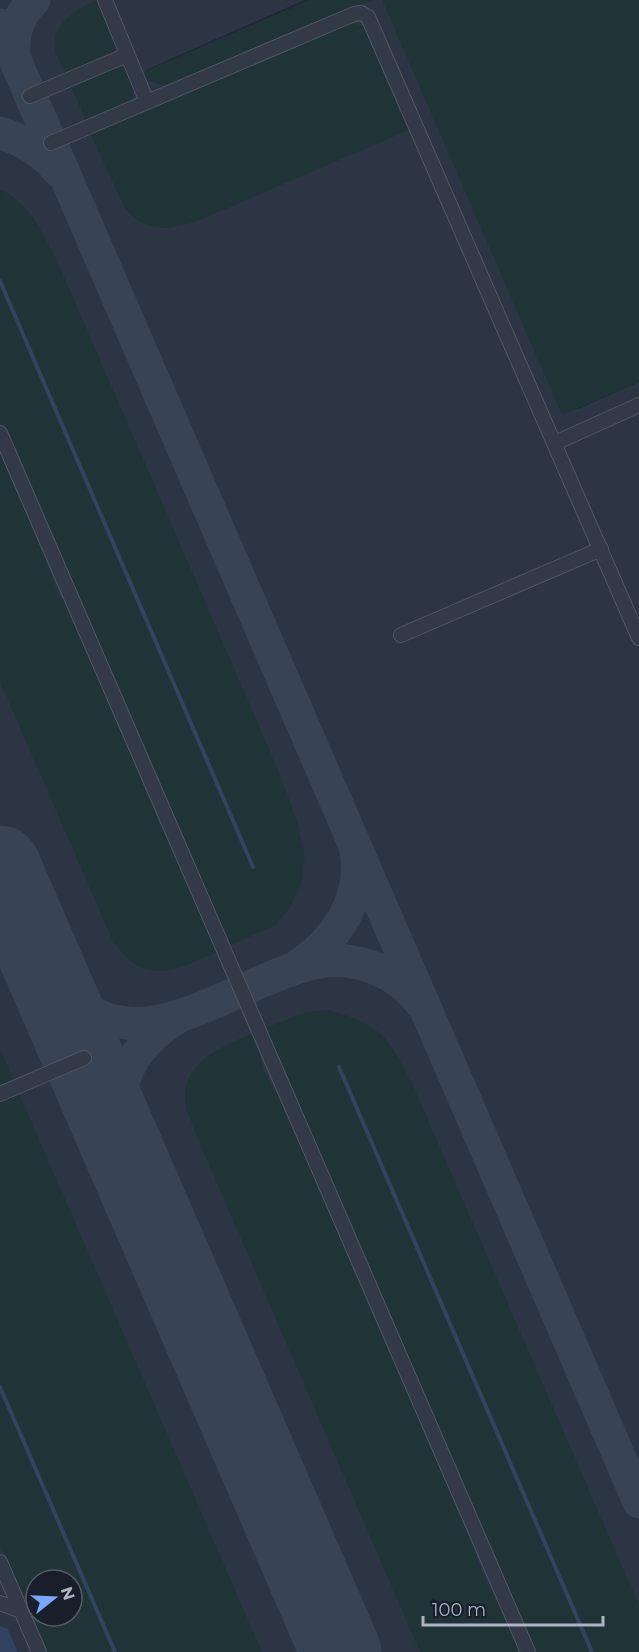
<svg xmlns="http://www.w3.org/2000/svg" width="639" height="1652" viewBox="0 0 639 1652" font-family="Montserrat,sans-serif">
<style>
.airport{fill:#2c3544;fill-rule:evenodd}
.green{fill:#203438;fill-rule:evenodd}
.water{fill:#31435f}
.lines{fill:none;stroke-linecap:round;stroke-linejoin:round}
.stream{stroke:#31435f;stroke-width:4}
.taxiway{stroke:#384353;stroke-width:33}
.runway{stroke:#384353;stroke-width:81}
.minor-casing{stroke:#4f5765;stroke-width:16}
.minor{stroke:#323a47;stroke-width:14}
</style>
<rect width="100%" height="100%" fill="#1e2837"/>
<path class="airport" d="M0,0h304l-158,70v1l164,-71h92l176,409 61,-27v1270h-621l-10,-23 -8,-3zM36,1580h36v36h-36z"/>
<path class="green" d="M97,0l19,45 -1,9 -49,22c-3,-8 -9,-17 -11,-26 -4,-26 22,-41 42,-50z
M310,0h62l-194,83c-16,3 -26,2 -38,-9z
M382,0h257v382l-77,33z
M349,22l13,4 4,5 43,99 -209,90c-30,10 -52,15 -75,-11l-36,-78c34,-13 64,-17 93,-39z
M120,64c12,7 16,27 11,39l-44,20 -17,-39z
M0,189c34,19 41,41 58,74l218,502 22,58 7,34 -4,27 -10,22 -15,19 -49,22 -227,-525z
M0,442l44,102 2,19 13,32 13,13 148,343c-44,19 -77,38 -108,-12l-112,-257z
M328,1010c51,13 61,27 84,73l227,522v47h-107l-269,-623 43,-17z
M256,1032c4,10 3,18 5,29 4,16 15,34 27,45l187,434 2,19 13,32 13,14 20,47h-103l-226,-522c-2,-7 -6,-15 -8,-22 -9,-45 37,-62 70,-76z
M0,1048l15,35 -15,7z
M18,1091l244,561h-216l-46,-108v-445zM36,1580h36v36h-36z"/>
<path class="water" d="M0,1626l8,3 10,23h-18z"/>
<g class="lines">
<path class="stream" d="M0,281l253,586
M339,1067l253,585
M0,1387l115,265"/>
<path class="taxiway" d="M0,25l639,1477
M14,58c-2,-22 3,-42 20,-58
M0,133c24,7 43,19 59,38
M42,964c67,97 134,55 221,17 39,-17 72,-30 114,-12 17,7 32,18 43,33
M299,965c37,-25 65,-66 57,-113
M123,1149c-13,-57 3,-100 54,-131"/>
<path class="runway" d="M0,866l341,786"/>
<defs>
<path id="minor" d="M105,0l42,102 207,-88 7,-1 7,4 271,621
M30,96l97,-41
M51,143l96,-41
M0,433l528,1219
M555,443l84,-38
M401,635l200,-86
M0,1094l84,-36
M0,1562l39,90
M0,1603l21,8"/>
</defs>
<use href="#minor" class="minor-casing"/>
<use href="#minor" class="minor"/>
</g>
<g transform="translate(54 1598) rotate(72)"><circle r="28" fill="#181f2b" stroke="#535b68" stroke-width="1.5"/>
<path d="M0-4.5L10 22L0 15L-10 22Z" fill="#79a7fc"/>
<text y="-9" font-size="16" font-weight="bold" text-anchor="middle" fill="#acb4c4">N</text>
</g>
<path d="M423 1616v9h180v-9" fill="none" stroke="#acb4c4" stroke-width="3"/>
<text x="432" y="1616" font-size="18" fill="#acb4c4" stroke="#181f2b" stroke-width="4.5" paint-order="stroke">100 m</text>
</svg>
